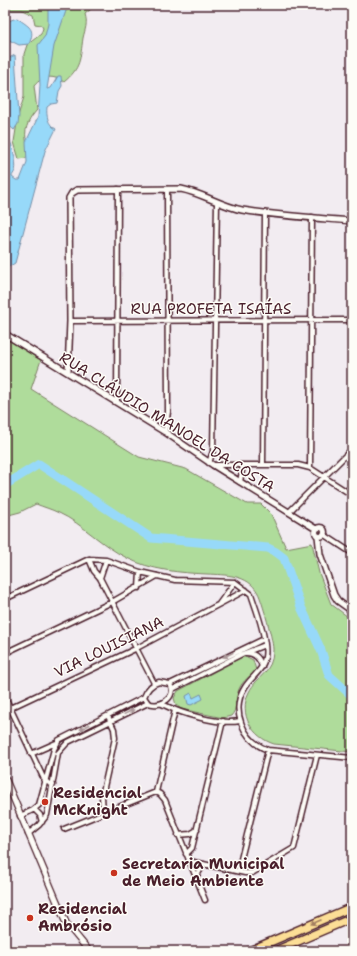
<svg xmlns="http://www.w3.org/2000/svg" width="357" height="956" viewBox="0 0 357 956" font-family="'Shantell Sans',sans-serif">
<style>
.green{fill:#afdc9b;stroke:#7c7e63}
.water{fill:#97d9f9;stroke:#788fa7}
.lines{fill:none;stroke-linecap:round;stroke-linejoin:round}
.river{stroke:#97d9f9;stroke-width:9}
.minor-casing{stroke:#4a1f2b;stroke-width:7}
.tertiary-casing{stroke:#4a1f2b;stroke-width:8}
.secondary-casing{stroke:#4a1f2b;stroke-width:8}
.motorway-casing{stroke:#4a1f2b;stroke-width:10}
.minor{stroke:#fdfcf7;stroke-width:4}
.tertiary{stroke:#fdfcf7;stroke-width:5}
.secondary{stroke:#fdfcf7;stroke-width:5.5}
.motorway{stroke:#fcde96;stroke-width:7}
.oneway{fill:#ac999b}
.oneway2{fill:#a37e60}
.poi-dot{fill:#c8321e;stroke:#fdfcf7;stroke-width:1.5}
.labels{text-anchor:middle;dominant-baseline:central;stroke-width:3;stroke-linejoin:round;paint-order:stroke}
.street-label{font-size:15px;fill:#4a1f2b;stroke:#fdfcf7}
.poi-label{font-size:15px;font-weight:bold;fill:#4a1f2b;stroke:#fdfcf7;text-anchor:start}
</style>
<rect width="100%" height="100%" fill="#f2ecf1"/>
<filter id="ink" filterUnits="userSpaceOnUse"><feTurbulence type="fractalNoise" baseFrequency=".025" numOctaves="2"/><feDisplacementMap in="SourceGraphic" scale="8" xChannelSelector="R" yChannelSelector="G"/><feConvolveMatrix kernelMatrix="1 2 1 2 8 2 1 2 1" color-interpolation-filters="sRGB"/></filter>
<g filter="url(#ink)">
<path class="green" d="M5,5l85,1 1,3 -6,5c3,10 0,15 -2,24 -3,21 -2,30 -19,44 -11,-7 -21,-7 -30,4l3,24c-7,8 -13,17 -11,29 1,7 2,11 1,19l-8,1 -5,-17 4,-26 6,-19v-43l3,-9 14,-11 2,-6 -2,-3 -6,-1 -2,-9 -11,-5h-17z
M5,338l36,22 -10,29 108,68 47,12 61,35h14l10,10 15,34 26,-5 7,30 12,31 21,16v132l-78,-8c-22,-7 -36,-30 -25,-52 8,-16 24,-20 24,-41 1,-8 -11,-51 -15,-58 -10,-19 -33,-18 -51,-19 -26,-1 -57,-4 -80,-16 -25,-12 -44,-34 -68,-45 -8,-4 -16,-6 -23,-9l-16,8 -15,4z
M242,657h5l6,3 3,10c-6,7 -13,10 -17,19 -4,9 -1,20 -8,27l-8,2 -42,-9 -5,-4 -2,-7 4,-7z"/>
<path class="water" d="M48,5h20l-14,41 -7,43 4,-1 7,-12h3l1,10 -3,5 -2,12 -6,1 -4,3c-1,9 1,18 9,22l-11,22 -30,112 -10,6v-136c6,5 13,31 10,38 -1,2 -3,4 -3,6l4,3h4l7,-18 -1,-20 12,-25 2,-32 -2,-40 7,-9 3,-12z
M17,18c12,9 19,10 12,26l-10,1 -14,-7v-16z
M15,55l4,61 -1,8 -4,6 -9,-8v-62z
M191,693l2,5 8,-4 2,5 -12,6 -3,-1 -2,-8z"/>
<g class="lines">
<path class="river" d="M5,485l34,-21 112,74 117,10 8,4 8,6 17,49 20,43 8,25 23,21"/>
<defs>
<path id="minor" d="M70,321l282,-1
M117,402l1,-213
M165,432l3,-20 -1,-223
M209,463l4,-12 4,-249
M263,464l2,-251
M213,465h85l12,3 42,27
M310,468l2,-251
M240,482l3,-17
M289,512l63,-63
M323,534l29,19
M89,559l5,12 6,7 54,105
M100,578l6,-18
M139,588l1,-16
M5,599l84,-40 17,1 34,12 35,8 60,2 16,12 2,6c5,14 15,42 12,57 -2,14 -13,19 -20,30 -15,23 -2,54 23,63l84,8
M219,604l16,-22
M5,653l107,-51 45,-26
M246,653c9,0 14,6 16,14
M159,682l11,2c7,13 -9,24 -22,19l-4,-6c3,-8 7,-13 15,-15z
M170,684l94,-45
M173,689l69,-35 23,-9
M5,697l37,78 3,6 8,4
M162,704c20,10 56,21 78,17
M10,708l125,-59 111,-59
M31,754l25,-11
M156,792l4,2 5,6 40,100
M156,792l19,-82
M34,809l6,6 2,7
M103,813l-1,-17 13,-58 -1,-9 -6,-13
M20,816l13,-6 6,-5 15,-56 5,-9 85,-43
M64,829l92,-37
M28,834l11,-9 8,-10 11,-62 10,-11 80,-39
M178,835l12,-1 7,-4
M186,854l6,-6 31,-127
M189,861l56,12h7l42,-25 23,-93
M238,871l30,-121
M196,877l8,-13"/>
<path id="tertiary" d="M5,334l160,98 48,33 103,64
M68,372l2,-51 -1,-123 3,-5 5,-3 104,-1c21,4 40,17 61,21 36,6 74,8 110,11
M315.5 532a4.5 4.5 0 1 1 9 0a4.5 4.5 0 1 1-9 0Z
M318,536l2,18 14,41 4,6 14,10"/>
<path id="secondary" d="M5,778l61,145 23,28"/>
<path id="motorway" d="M249,951l103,-44
M275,951l77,-33"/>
</defs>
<use href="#minor" class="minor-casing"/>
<use href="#tertiary" class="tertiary-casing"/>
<use href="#secondary" class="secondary-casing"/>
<use href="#motorway" class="motorway-casing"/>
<use href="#minor" class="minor"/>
<use href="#tertiary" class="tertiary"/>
<use href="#secondary" class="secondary"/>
<use href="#motorway" class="motorway"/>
</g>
<defs><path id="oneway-solid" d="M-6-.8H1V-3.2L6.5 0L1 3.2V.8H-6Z"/></defs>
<g class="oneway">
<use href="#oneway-solid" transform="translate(228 655) rotate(154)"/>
<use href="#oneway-solid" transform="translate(129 712) rotate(-26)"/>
<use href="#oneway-solid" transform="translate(85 727) rotate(153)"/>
</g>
<use class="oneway2" href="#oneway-solid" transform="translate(316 922) rotate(157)"/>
</g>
<g class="poi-dot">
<circle cx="45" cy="802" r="4"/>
<circle cx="114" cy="873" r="4"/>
<circle cx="30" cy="918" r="4"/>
</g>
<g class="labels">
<g class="street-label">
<text x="211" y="309">RUA PROFETA ISAÍAS</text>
<text transform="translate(167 422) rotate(32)">RUA CLÁUDIO MANOEL DA COSTA</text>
<text transform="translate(109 647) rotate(-26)">VIA LOUISIANA</text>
</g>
<g class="poi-label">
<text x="53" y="793">Residencial<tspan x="53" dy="17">McKnight</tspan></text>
<text x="122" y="864">Secretaria Municipal<tspan x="122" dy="17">de Meio Ambiente</tspan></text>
<text x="38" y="909">Residencial<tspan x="38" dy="17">Ambrósio</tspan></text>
</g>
</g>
<rect width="357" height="956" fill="none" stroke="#fdfcf7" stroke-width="20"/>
<rect x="10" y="10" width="337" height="936" fill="none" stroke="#4a1f2b" stroke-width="1.5" filter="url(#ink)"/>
</svg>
